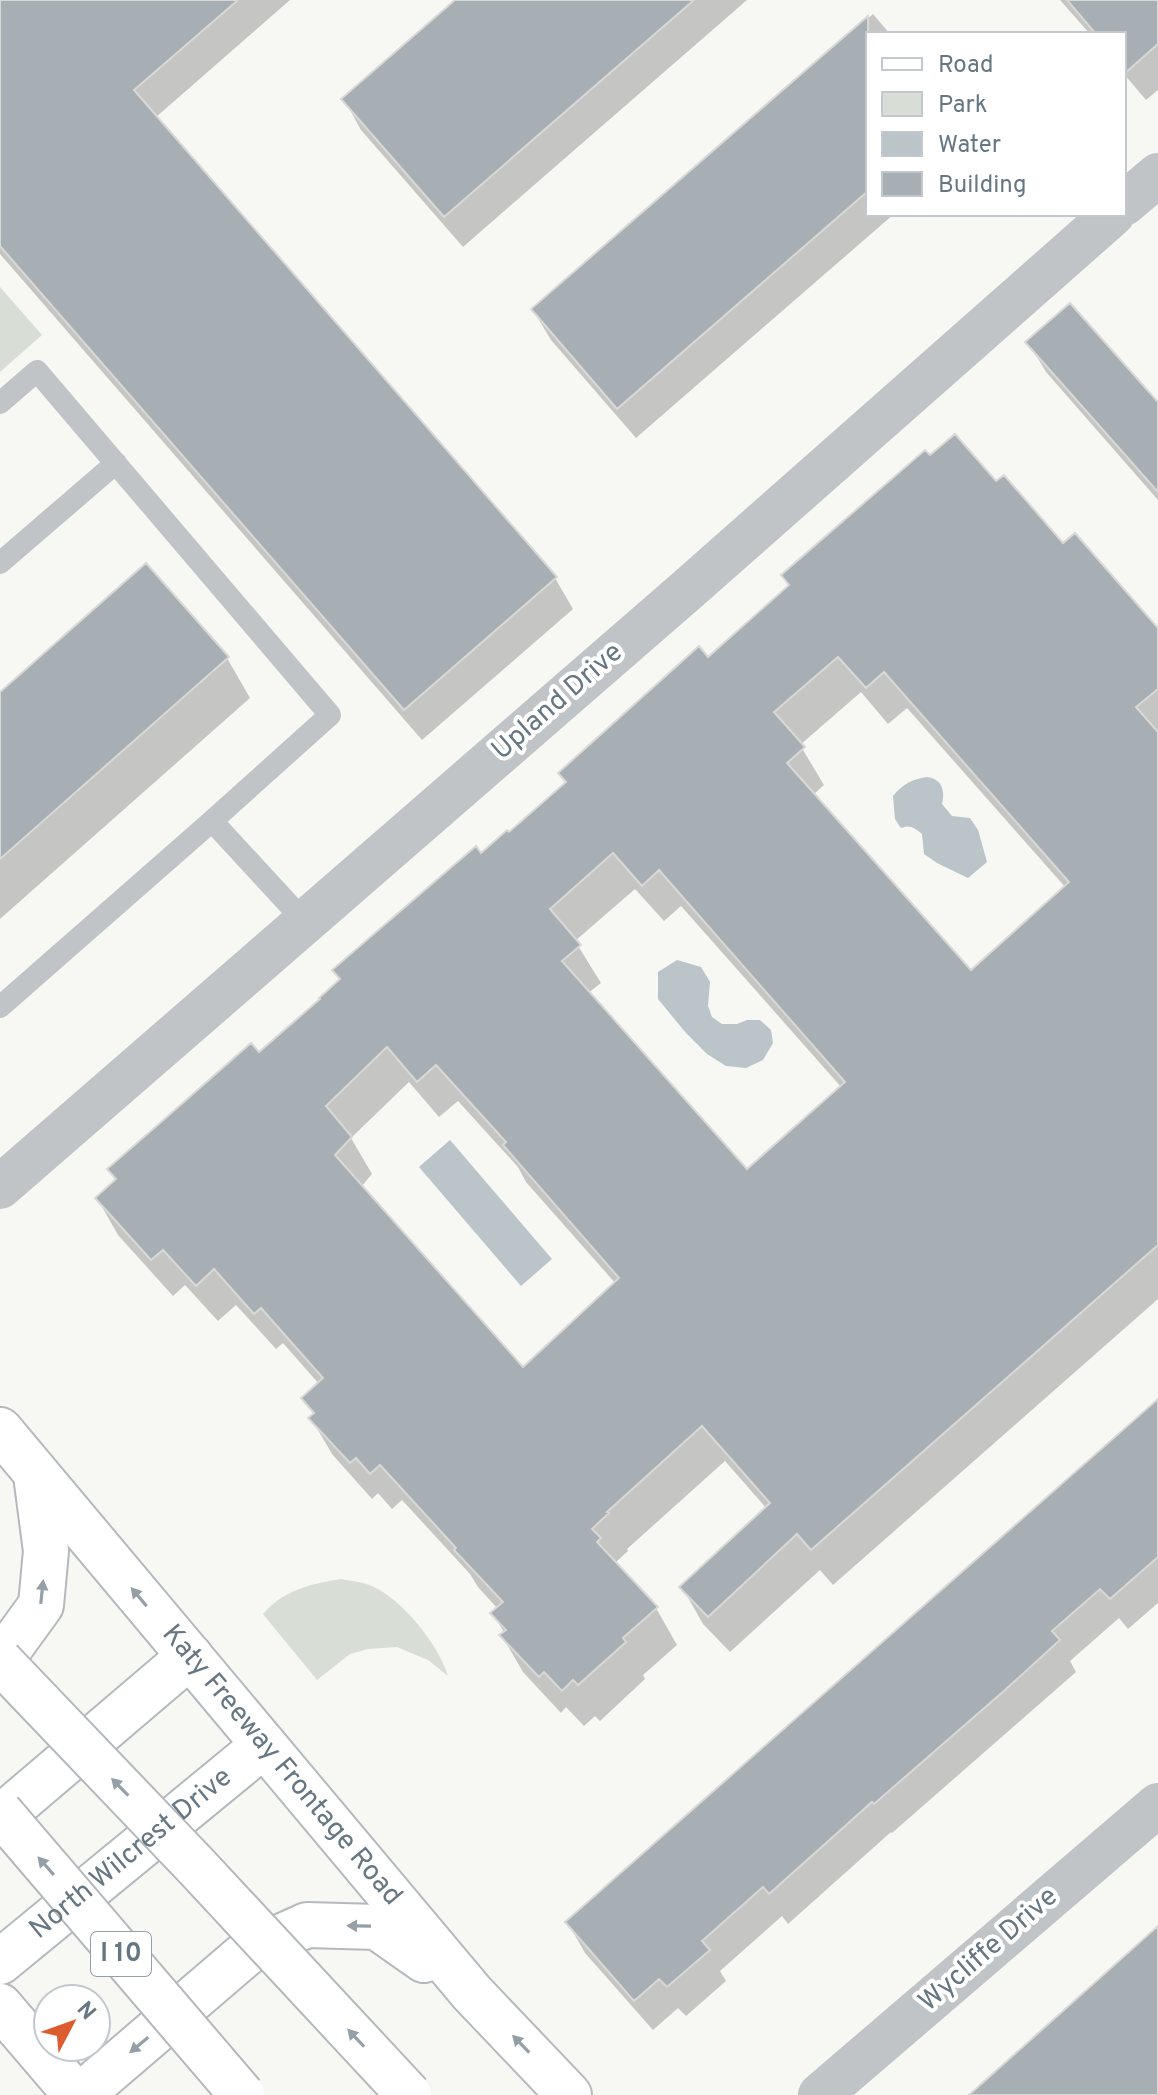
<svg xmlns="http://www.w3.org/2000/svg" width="1158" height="2095" viewBox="0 0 1158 2095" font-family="Overpass,sans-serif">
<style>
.green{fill:#d8ddd5}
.water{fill:#bac4c9}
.shadow{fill:#0003;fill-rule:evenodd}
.building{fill:#a7afb4;stroke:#d8d8d6;stroke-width:2;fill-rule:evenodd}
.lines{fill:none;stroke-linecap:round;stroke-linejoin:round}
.secondary-casing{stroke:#b5b9bd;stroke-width:48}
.motorway-casing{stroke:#b5b8bb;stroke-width:48}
.service{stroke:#c0c4c7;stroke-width:22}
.tertiary{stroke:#c0c4c7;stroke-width:44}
.secondary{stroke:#fff;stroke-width:44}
.motorway{stroke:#fff;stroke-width:44}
.motorway-bridge-casing{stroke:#b5b8bb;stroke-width:48;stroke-linecap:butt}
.motorway-bridge{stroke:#fff;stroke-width:44}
.oneway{fill:#959fa8}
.labels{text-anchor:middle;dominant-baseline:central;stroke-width:8;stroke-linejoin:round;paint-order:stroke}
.shield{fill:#fff;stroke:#959fa8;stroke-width:2}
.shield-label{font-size:26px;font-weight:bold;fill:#677683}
.street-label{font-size:28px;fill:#677683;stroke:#fff}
</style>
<rect width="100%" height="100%" fill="#f7f7f4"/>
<path class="green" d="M0,287l42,48 -42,37z
M341,1579c9,2 22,3 31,7 31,14 66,58 76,90l-20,-16 -31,-13 -29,2 -18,5 -33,26 -54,-66c21,-24 47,-30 78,-35z"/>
<path class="water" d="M927,777c16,2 18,15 15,27l10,12 18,2 8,12 9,32 -19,16 -31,-15 -13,-9 -2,-20c-7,-6 -12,-10 -21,-6l-6,-9 -2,-23c10,-12 19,-17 34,-19z
M677,960l24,7 9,15 -2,24 4,11 10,7h15l10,-4h13l11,10 2,13 -10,17 -17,8 -20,-2 -19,-12 -21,-21 -28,-34v-27z
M450,1140l102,119 -31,27 -102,-119z"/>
<path class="shadow" d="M0,0h290l-135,118 400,460 18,31 -151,131 -422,-486z
M458,0h289l-284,247 -102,-117 -17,-31z
M1060,0h98v90l-12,10 -22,-26v-40h-34z
M873,14l17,20h-22v180h26l-258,224 -85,-98 -18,-30z
M1028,342l130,63v95l-112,-128z
M930,458l66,26 162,147v668l-325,286 -13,-15 -90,82 -27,-28 -21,-37 85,-78 -42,-48 -98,88 1,2 -13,12 41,45 21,37 -34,30 2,4 -45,42 -5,-5 -11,10 -18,-19 -5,6 -38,-41 -21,-36 3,-2 -12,-20 5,-5 -20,-22 -8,-13 -68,-74 -10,9 -14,-16 -6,6 -40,-45 -21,-36 3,-3 -10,-17 15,-14 -36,-41 -7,6 -40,-44 -18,16 -33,-36 -12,11 -55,-61 -21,-37 20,-17 -7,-11 149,-115 82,-74 -7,-11 174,-135 59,-51 -6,-11 147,-114 82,-72 -7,-11zM861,692l27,32 19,-16 159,180 -96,85 -157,-178 11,-10 -24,-40zM635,889l29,32 17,-15 161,182 -95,84 -159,-179 13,-10 -26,-42zM409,1082l30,35 19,-16 60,66 8,15 90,102 -93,86 -162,-183 11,-13 -21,-36z
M227,658l23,40 -250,221v-224z
M1158,1402v201l-30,26 -9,-11 -49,43 6,11 -184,161 -1,-1 -103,92 -6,-8 -62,55 6,10 -40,35 -8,-8 -25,22 -68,-77 -17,-30z"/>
<path class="building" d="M0,0h238l-104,90 423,487 -153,133 -404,-464z
M455,0h239l-250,217 -103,-118z
M1067,0h91v44l-34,30v-40h-28z
M868,16v175l-251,218 -86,-100z
M1070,303l88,99v90l-133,-150z
M955,434l41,47 8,-6 59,68 12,-10 83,95v61l-22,18 22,25v513l-347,305 -14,-16 -89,83 -29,-30 91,-84 -68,-77 -95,86 2,1 -17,16 9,9 -4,4 61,65 -35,31 3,4 -48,43 -5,-5 -11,11 -18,-19 -5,5 -40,-42 7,-5 -16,-17 13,-11 -49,-52 2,-2 -76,-83 -10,9 -14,-16 -6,5 -42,-45 6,-5 -13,-15 22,-20 -62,-70 -7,6 -40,-45 -18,17 -33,-36 -12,10 -56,-62 21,-19 -9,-10 53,-46 91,-80 8,9 61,-53 -1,-1 21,-19 -8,-9 144,-124 5,7 26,-23 2,2 57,-50 -8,-9 50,-45 91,-82 9,11 81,-72 -8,-10 144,-125 5,5zM838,657l28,31 18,-16 185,210 -98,88 -184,-207 18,-16 -31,-35zM613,853l29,33 17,-16 186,212 -98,87 -185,-208 19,-16 -31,-36zM387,1047l30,35 19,-17 70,77 -3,3 116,133 -96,89 -188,-212 17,-18 -26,-31z
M146,563l83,94 -229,202v-167z
M1158,1399v158l-48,42 -10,-10 -48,42 8,9 -55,50 -131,114 -2,-2 -103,92 -6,-7 -61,54 8,9 -43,37 -8,-8 -25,22 -69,-79z
M1158,1926v169h-189z"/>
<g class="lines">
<defs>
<g id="secondary">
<path id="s1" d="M0,1430l472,563 97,102"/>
<path d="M0,1655l12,-10 29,-40 5,-54 -10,-76"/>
<path d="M0,1818l190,-162"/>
<path id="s2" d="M0,1962l264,-217"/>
<path d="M81,2095l168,-144 58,-26 70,2 47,33"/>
</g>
<path id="motorway" d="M0,2006l76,89"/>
</defs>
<use href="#secondary" class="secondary-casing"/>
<use href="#motorway" class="motorway-casing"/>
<path class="service" d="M0,403l37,-32 293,344 -118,106
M0,563l116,-100
M0,1007l212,-186 93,101"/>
<path class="tertiary" d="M1124,204l34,-29
M0,1187l686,-596 427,-377
M820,2095l338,-290"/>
<use href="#secondary" class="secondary"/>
<use href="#motorway" class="motorway"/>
<defs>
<path id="motorway-bridge" d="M0,1661l197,206 212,228
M0,1812l242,283"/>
</defs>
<use href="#motorway-bridge" class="motorway-bridge-casing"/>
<use href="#motorway-bridge" class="motorway-bridge"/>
</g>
<defs><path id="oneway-solid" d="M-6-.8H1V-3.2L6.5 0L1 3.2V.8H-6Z" transform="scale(2)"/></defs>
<g class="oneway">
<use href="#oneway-solid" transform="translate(42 1592) rotate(-84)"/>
<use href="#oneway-solid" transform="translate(139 1597) rotate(-130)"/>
<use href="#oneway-solid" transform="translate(120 1787) rotate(-134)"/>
<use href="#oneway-solid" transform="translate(46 1866) rotate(-131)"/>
<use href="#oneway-solid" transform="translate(359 1926) rotate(-179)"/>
<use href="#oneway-solid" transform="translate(356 2038) rotate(-133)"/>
<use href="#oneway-solid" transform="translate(521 2044) rotate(-134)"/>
<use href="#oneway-solid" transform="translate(139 2045) rotate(140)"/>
</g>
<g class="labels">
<rect class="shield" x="91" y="1932" width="60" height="44" rx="6"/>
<g class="shield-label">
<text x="121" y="1954">I 10</text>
</g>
<g class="street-label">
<text transform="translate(558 702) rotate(-41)">Upland Drive</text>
<text stroke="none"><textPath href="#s1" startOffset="438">Katy Freeway Frontage Road</textPath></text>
<text stroke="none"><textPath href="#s2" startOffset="170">North Wilcrest Drive</textPath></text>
<text transform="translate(989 1950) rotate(-41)">Wycliffe Drive</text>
</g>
</g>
<rect x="866" y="32" width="260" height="184" fill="#ffffff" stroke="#c2c8cd" stroke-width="2"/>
<rect x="882" y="58" width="40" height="12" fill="#ffffff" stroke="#c2c8cd" stroke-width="2"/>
<text x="938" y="72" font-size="24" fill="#677683">Road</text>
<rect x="882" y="92" width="40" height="24" fill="#d8ddd5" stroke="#c2c8cd" stroke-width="2"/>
<text x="938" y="112" font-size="24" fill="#677683">Park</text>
<rect x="882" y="132" width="40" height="24" fill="#bac4c9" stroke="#c2c8cd" stroke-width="2"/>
<text x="938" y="152" font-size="24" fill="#677683">Water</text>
<rect x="882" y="172" width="40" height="24" fill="#a7afb4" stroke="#c2c8cd" stroke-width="2"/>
<text x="938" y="192" font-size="24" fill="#677683">Building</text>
<g transform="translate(72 2023) rotate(49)"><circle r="38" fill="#ffffff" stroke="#c2c8cd" stroke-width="2"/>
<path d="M0-6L14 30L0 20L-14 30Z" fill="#dc5c2e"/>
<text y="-12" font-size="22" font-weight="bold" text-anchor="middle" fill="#677683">N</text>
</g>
</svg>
